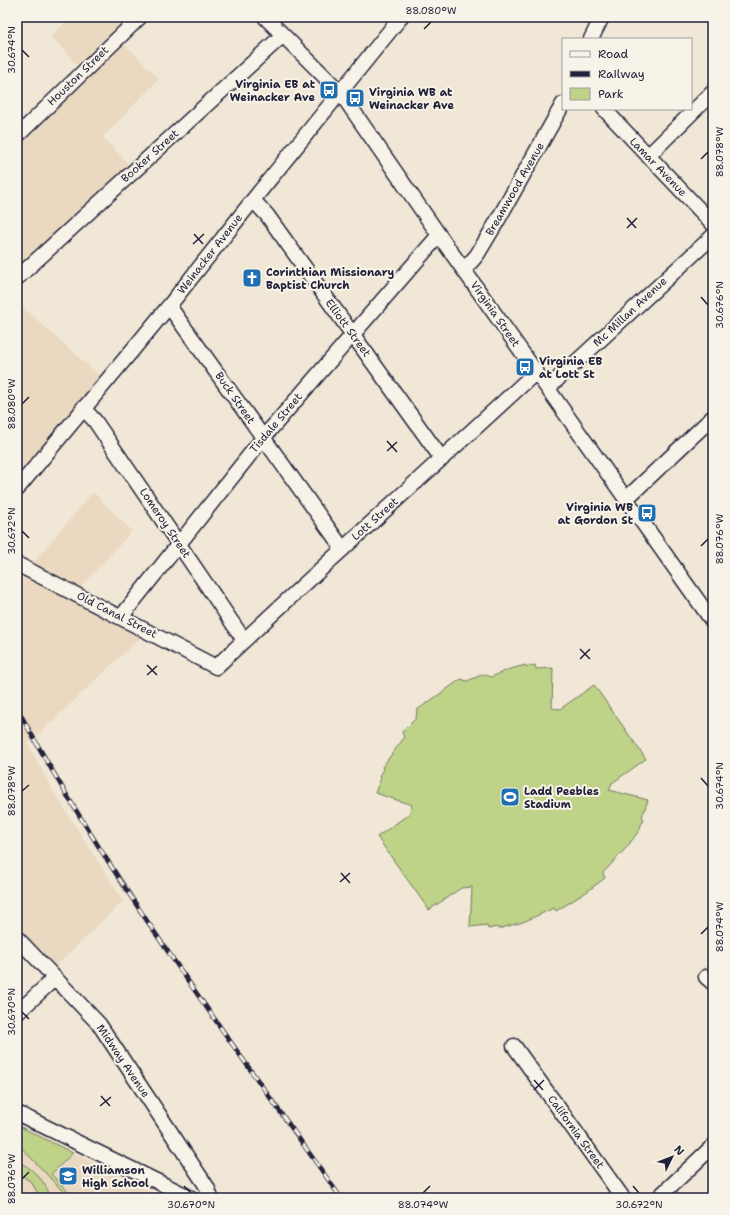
<svg xmlns="http://www.w3.org/2000/svg" width="730" height="1215" viewBox="0 0 730 1215" font-family="'Shantell Sans',sans-serif">
<style>
.built{fill:#ead8c0}
.green{fill:#bed288;stroke:#707a62}
.lines{fill:none;stroke-linecap:round;stroke-linejoin:round}
.minor-casing{stroke:#22223b;stroke-width:17}
.minor{stroke:#f7f3e8;stroke-width:14}
.rail-casing{stroke:#22223b;stroke-width:4.5}
.rail{stroke:#f7f3e8;stroke-width:3;stroke-dasharray:9;stroke-linecap:butt}
.ticks{fill:none;stroke:#22223b;stroke-width:1.5}
.labels{text-anchor:middle;dominant-baseline:central;stroke-width:4;stroke-linejoin:round;paint-order:stroke}
.street-label{font-size:11px;fill:#22223b;stroke:#f7f3e8}
.poi-label{font-size:11px;font-weight:bold;fill:#22223b;stroke:#f7f3e8;text-anchor:start}
.neatline{fill:none;stroke:#22223b;stroke-width:1.5}
.ticks-label{font-size:10px;text-anchor:middle;fill:#22223b}
</style>
<rect width="100%" height="100%" fill="#f1e7d6"/>
<filter id="ink" filterUnits="userSpaceOnUse"><feTurbulence type="fractalNoise" baseFrequency=".025" numOctaves="2"/><feDisplacementMap in="SourceGraphic" scale="8" xChannelSelector="R" yChannelSelector="G"/><feConvolveMatrix kernelMatrix="1 2 1 2 8 2 1 2 1" color-interpolation-filters="sRGB"/></filter>
<g filter="url(#ink)">
<path class="built" d="M71,17h61l-17,17 44,45 -56,58 27,29 -113,103v-122l69,-72 -35,-39z
M17,302l84,75 -84,104z
M93,492l39,39 -62,68 71,38 -113,107 24,45 71,112 -67,65 -39,-40v-353l5,3z
M17,1125l146,73h-146z"/>
<path class="green" d="M526,665l1,2 8,-2 1,4 17,-1 -1,40 8,1 34,-24 52,74 -34,24 -3,7 39,10 -6,17 2,2 -4,8 1,1 -14,19 -24,26 2,5 -20,15 -29,18 -2,-3 -31,14 -25,7 -1,-2 -9,2 -1,-4 -17,2 2,-40 -11,1 -32,22 -52,-73 32,-23 3,-9 -37,-12 6,-15 -2,-2 4,-7 -1,-2 22,-29 -2,-6 14,-14 1,-8 44,-31 6,2 17,-7 7,3 19,-8z
M17,1125l56,28 -22,21 23,24h-5l-52,-55z
M17,1161c17,8 28,20 34,37h-10l-10,-16 -14,-10z"/>
<g class="lines">
<defs>
<path id="minor" d="M265,17l75,75 99,143 274,387
M591,39l11,-22
M604,109l109,115
M17,136l123,-119
M648,156l65,-64
M253,200l14,15 175,244
M464,270l13,-15 18,-30 68,-121
M17,278l266,-243
M169,306l174,243
M548,388l165,-152
M83,408l12,13 149,219
M17,489l152,-183 84,-106 148,-183
M626,499l87,-82
M17,564l199,103c105,-100 213,-196 320,-295
M121,617l142,-179 176,-203
M17,938l82,86 108,163 4,11
M706,977l7,6
M17,1013l38,-35
M514,1046l109,152
M17,1113l174,85
M658,1198l55,-52"/>
</defs>
<use href="#minor" class="minor-casing"/>
<use href="#minor" class="minor"/>
<defs>
<path id="rail" d="M17,708c93,172 212,330 324,490"/>
</defs>
<use href="#rail" class="rail-casing"/>
<use href="#rail" class="rail"/>
</g>
</g>
<path class="ticks" d="M424,29l7,-7M22,50l7,7M701,159l7,-7M627,218l9,10M627,228l10,-10M194,234l9,10M193,244l11,-10M701,297l7,8M22,404l7,-7M387,441l10,11M387,451l10,-9M22,531l7,7M701,546l7,-7M580,649l10,10M580,659l10,-10M147,665l10,10M147,675l10,-9M701,778l7,8M22,791l7,-6M341,873l9,10M340,882l10,-9M701,934l7,-7M22,1012l7,7M534,1080l9,10M534,1090l10,-10M101,1096l9,10M100,1106l11,-9M22,1179l7,-7M184,1186l7,7M633,1186l6,7M423,1193l7,-7"/>
<defs>
<symbol id="bus-square" viewBox="-11 -11 22 22"><rect x="-9" y="-9" width="18" height="18" rx="4" fill="#1f6fb2" stroke="#f7f3e8"/><path d="M-5-6H5V4H4V6H2V4H-2V6H-4V4H-5ZM-3.5-4V0h7V-4ZM-3.5 1.2v1.5H-2V1.2ZM2 1.2v1.5H3.5V1.2Z" fill="#fff"/></symbol>
<symbol id="church-square" viewBox="-11 -11 22 22"><rect x="-9" y="-9" width="18" height="18" rx="4" fill="#1f6fb2" stroke="#f7f3e8"/><path d="M-1.2-6h2.4v3.5h3.3v2.4h-3.3V6h-2.4V-.1h-3.3v-2.4h3.3Z" fill="#fff"/></symbol>
<symbol id="stadium-square" viewBox="-11 -11 22 22"><rect x="-9" y="-9" width="18" height="18" rx="4" fill="#1f6fb2" stroke="#f7f3e8"/><path d="M0-5a6.5 5 0 1 0 0 10a6.5 5 0 1 0 0-10ZM-3.5-1.8h7v3.6h-7Z" fill="#fff"/></symbol>
<symbol id="school-square" viewBox="-11 -11 22 22"><rect x="-9" y="-9" width="18" height="18" rx="4" fill="#1f6fb2" stroke="#f7f3e8"/><path d="M0-5L7-2L0 1L-7-2ZM-4 1L0 2.5L4 1V4Q0 6-4 4Z" fill="#fff"/></symbol>
</defs>
<g fill-rule="evenodd">
<use href="#bus-square" x="318" y="79" width="22" height="22"/>
<use href="#bus-square" x="344" y="87" width="22" height="22"/>
<use href="#church-square" x="241" y="267" width="22" height="22"/>
<use href="#bus-square" x="514" y="356" width="22" height="22"/>
<use href="#bus-square" x="636" y="502" width="22" height="22"/>
<use href="#stadium-square" x="499" y="786" width="22" height="22"/>
<use href="#school-square" x="57" y="1165" width="22" height="22"/>
</g>
<g class="labels">
<g class="street-label">
<text transform="translate(78 76) rotate(-44)">Houston Street</text>
<text transform="translate(150 156) rotate(-42)">Booker Street</text>
<text transform="translate(658 167) rotate(46)">Lamar Avenue</text>
<text transform="translate(515 189) rotate(-60)">Breamwood Avenue</text>
<text transform="translate(210 254) rotate(-52)">Weinacker Avenue</text>
<text transform="translate(630 312) rotate(-43)">Mc Millan Avenue</text>
<text transform="translate(495 314) rotate(55)">Virginia Street</text>
<text transform="translate(348 328) rotate(54)">Elliott Street</text>
<text transform="translate(235 398) rotate(55)">Buck Street</text>
<text transform="translate(276 423) rotate(-50)">Tisdale Street</text>
<text transform="translate(375 519) rotate(-42)">Lott Street</text>
<text transform="translate(165 523) rotate(56)">Lomeroy Street</text>
<text transform="translate(117 615) rotate(27)">Old Canal Street</text>
<text transform="translate(123 1061) rotate(56)">Midway Avenue</text>
<text transform="translate(576 1132) rotate(54)">California Street</text>
</g>
<g class="poi-label">
<text x="315" y="84" text-anchor="end">Virginia EB at<tspan x="315" dy="13">Weinacker Ave</tspan></text>
<text x="369" y="92">Virginia WB at<tspan x="369" dy="13">Weinacker Ave</tspan></text>
<text x="266" y="272">Corinthian Missionary<tspan x="266" dy="13">Baptist Church</tspan></text>
<text x="539" y="361">Virginia EB<tspan x="539" dy="13">at Lott St</tspan></text>
<text x="633" y="507" text-anchor="end">Virginia WB<tspan x="633" dy="13">at Gordon St</tspan></text>
<text x="524" y="791">Ladd Peebles<tspan x="524" dy="13">Stadium</tspan></text>
<text x="82" y="1170">Williamson<tspan x="82" dy="13">High School</tspan></text>
</g>
</g>
<rect width="730" height="1215" fill="none" stroke="#f7f3e8" stroke-width="44"/>
<rect x="562" y="38" width="130" height="72" fill="#f7f3e8" stroke="#a29fa3"/>
<rect x="570" y="51" width="20" height="6" fill="#f7f3e8" stroke="#a29fa3"/>
<text x="598" y="58" font-size="12" fill="#22223b">Road</text>
<rect x="570" y="71" width="20" height="6" fill="#22223b" stroke="#a29fa3"/>
<text x="598" y="78" font-size="12" fill="#22223b">Railway</text>
<rect x="570" y="88" width="20" height="12" fill="#bed288" stroke="#a29fa3"/>
<text x="598" y="98" font-size="12" fill="#22223b">Park</text>
<g transform="translate(672 1157) rotate(47)" stroke="#f7f3e8" stroke-width="3" paint-order="stroke">
<path d="M0-3L7 15L0 10L-7 15Z" fill="#22223b"/>
<text y="-6" font-size="11" font-weight="bold" text-anchor="middle" fill="#22223b">N</text>
</g>
<rect x="22" y="22" width="686" height="1171" class="neatline"/>
<g class="ticks-label">
<text x="431" y="14">88.080°W</text>
<text transform="translate(11 50) rotate(-90)" y="4">30.674°N</text>
<text transform="translate(719 152) rotate(-90)" y="4">88.078°W</text>
<text transform="translate(719 305) rotate(-90)" y="4">30.676°N</text>
<text transform="translate(11 404) rotate(-90)" y="4">88.080°W</text>
<text transform="translate(11 531) rotate(-90)" y="4">30.672°N</text>
<text transform="translate(719 539) rotate(-90)" y="4">88.076°W</text>
<text transform="translate(719 786) rotate(-90)" y="4">30.674°N</text>
<text transform="translate(11 791) rotate(-90)" y="4">88.078°W</text>
<text transform="translate(719 927) rotate(-90)" y="4">88.074°W</text>
<text transform="translate(11 1012) rotate(-90)" y="4">30.670°N</text>
<text transform="translate(11 1179) rotate(-90)" y="4">88.076°W</text>
<text x="191" y="1208">30.670°N</text>
<text x="423" y="1208">88.074°W</text>
<text x="639" y="1208">30.672°N</text>
</g>
</svg>
